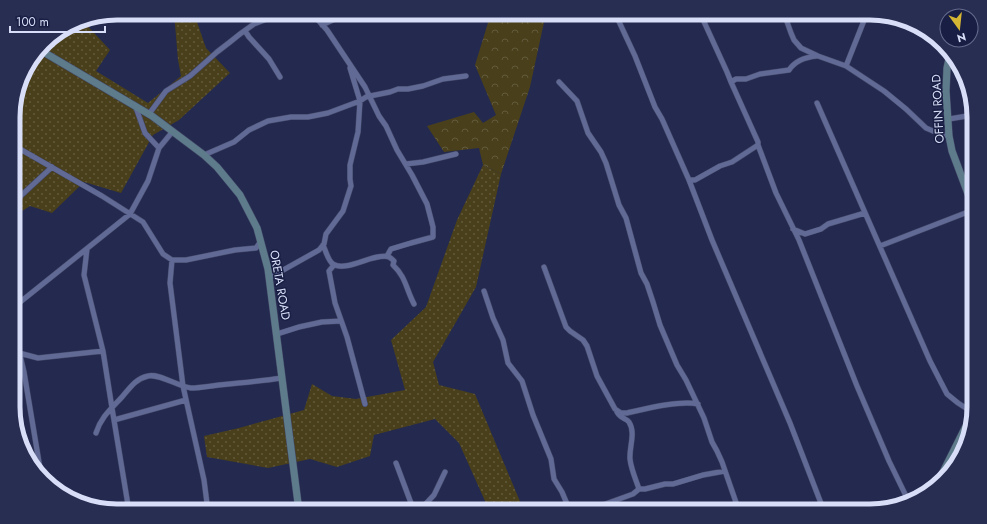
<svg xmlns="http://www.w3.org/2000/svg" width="987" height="524" viewBox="0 0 987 524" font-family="Jost,sans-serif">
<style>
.grass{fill:url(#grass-dots)}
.forest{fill:url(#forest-crowns)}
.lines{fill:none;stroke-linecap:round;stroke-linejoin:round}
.street-casing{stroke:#424666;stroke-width:6}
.secondary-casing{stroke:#424666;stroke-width:8}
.street{stroke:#606a95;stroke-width:5}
.secondary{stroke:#5d7b8a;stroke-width:7}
.labels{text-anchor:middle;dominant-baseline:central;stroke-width:3;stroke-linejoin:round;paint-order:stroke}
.street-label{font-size:12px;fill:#d8def7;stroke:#191f44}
.rim{fill:none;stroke:#d8def7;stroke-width:5}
</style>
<defs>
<pattern id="grass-dots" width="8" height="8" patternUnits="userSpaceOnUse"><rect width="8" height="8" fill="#493f1a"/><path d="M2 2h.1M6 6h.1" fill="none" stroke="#625a3c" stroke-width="1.8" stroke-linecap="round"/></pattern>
<pattern id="forest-crowns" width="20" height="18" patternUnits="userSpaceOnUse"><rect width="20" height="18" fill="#493f1a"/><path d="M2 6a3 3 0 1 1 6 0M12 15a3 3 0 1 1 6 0" fill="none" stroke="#625a3c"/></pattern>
</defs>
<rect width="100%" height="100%" fill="#23294f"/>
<path class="grass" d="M174,13h22v6l10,29 24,25 -51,47 -26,15 -32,58 -37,-11 -32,31 -22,-7 -17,11v-107l11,-39 24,-32 12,-7h1c6,-5 13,-11 21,-12l28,30 -14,21 52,32 33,-27 -3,-16z
M483,165l18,9 -25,113 -43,75 6,23 36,9 49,117h-36l-3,-10 -26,-58 -24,-24 -61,16 -4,21 -33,11 -27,-8 -42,9 -61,-11 -3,-21 35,-8 65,-18 8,-26 20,12 24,3 49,-9 -14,-50 35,-33 31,-87z"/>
<path class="forest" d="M491,13h55l-16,74 -29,87 -18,-9 -4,-17 -35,4 -17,-26 47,-14 9,11 13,-8 -21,-50z"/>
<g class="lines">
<defs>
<path id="street" d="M314,13l4,7 9,10 38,57 14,29 7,10 11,24 15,25 15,29 6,23v10l-22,6 -20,6 -4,7
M615,13l20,43 20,51 7,12 27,61 23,60 78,183 34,88
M700,13l27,59 4,10 5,-3h10l14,-5 29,-4c6,-9 17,-13 28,-14
M787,13l-1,6 5,14 3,7 7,8 17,8 28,10 38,25 22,18 20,19 7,3 16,5
M322,25l26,-12
M245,31l4,6 20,22 11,18
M41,51l10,-14
M846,66l21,-53
M559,82l18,19 11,32 13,19 5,11 13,42 7,13 15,55 6,11 6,18 7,23 17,40 9,15 18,38 8,24 5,9 5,11 17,49
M817,103l113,258 17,33 11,9 14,9
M135,105l10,28 14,15
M149,114l17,-23 24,-15 27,-24 13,-10 10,-8 14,-10 29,-11
M949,119l24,-4
M13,145l89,51 41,26 20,32 9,6h14l49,-10 21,-2 5,-7
M758,145l18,48 23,47 58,146 32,75 19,39
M204,155l30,-13 15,-12 19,-9 23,-4h17l20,-4 32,-12 6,-4 4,-1 20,-4 8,-3h10l15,-3 20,-7 23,-3
M406,164l17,-2 33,-8
M689,180h6l25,-14 12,-4 26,-17v-3l-27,-60
M13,203l39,-36
M793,229l12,5 16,-5 7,-5 37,-11
M323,245c3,6 5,16 10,19 13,9 42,-12 56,-7 2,1 3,2 5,4l-1,4c13,12 13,24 21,39
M880,246l93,-36
M87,249l-3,26 19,76 9,57 17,103
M172,260l-2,23 13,103 21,94 4,31
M334,265l-5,6 6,32 12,34 18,67
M544,267l22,60 4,4 13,9 4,6 10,30 18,33 6,4h6c18,-4 53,-13 71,-9
M269,278l50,-28 5,-6 2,-10 17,-23 8,-25 -1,-7v-14l8,-33 2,-31 -10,-33
M484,291l9,27 10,22 5,23 14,18 11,34 18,44 3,20 8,13 8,19
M14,307l116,-93 18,-33 11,-33 14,-17
M14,329l10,43 17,102
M277,334l22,-7 23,-5 19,-1
M19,353l19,5 65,-7
M617,412c4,7 9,6 12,10 7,11 0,25 1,37 1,10 6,21 9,30
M114,420l72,-20
M96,433c5,-16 15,-24 26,-36 8,-9 13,-18 26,-21 11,-3 31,11 43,12 9,0 19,-2 28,-3 21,-2 42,-4 63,-7
M396,463l18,48
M419,511l15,-16 11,-23
M586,511l47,-17 6,-5h6l20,-5h8l30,-9 22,-4"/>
<path id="secondary" d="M40,50l112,66 52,39 13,12 23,28 17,33 11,41 31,242
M950,54l-3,14 -1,23 3,45 3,15 21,56
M938,482l36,-72"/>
</defs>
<use href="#street" class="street-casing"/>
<use href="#secondary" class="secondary-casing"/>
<use href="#street" class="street"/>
<use href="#secondary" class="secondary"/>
</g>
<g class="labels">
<g class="street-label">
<text transform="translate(938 109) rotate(-93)">OFFIN ROAD</text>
<text transform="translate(280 285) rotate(80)">ORETA ROAD</text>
</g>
</g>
<path d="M0 0H987V524H0ZM117 20H870A97 97 0 0 1 967 117V407A97 97 0 0 1 870 504H117A97 97 0 0 1 20 407V117A97 97 0 0 1 117 20Z" fill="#282e52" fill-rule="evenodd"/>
<path class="rim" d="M117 20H870A97 97 0 0 1 967 117V407A97 97 0 0 1 870 504H117A97 97 0 0 1 20 407V117A97 97 0 0 1 117 20Z"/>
<g transform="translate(959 28) rotate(165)"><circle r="19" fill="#191f44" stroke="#656b8c"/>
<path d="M0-3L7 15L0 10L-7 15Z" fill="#d5b534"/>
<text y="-6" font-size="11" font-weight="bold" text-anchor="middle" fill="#d8def7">N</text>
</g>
<path d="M10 26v6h95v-6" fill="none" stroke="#d8def7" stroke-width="2"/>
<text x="16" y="26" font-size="12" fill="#d8def7" stroke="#191f44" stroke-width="3" paint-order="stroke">100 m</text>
</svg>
